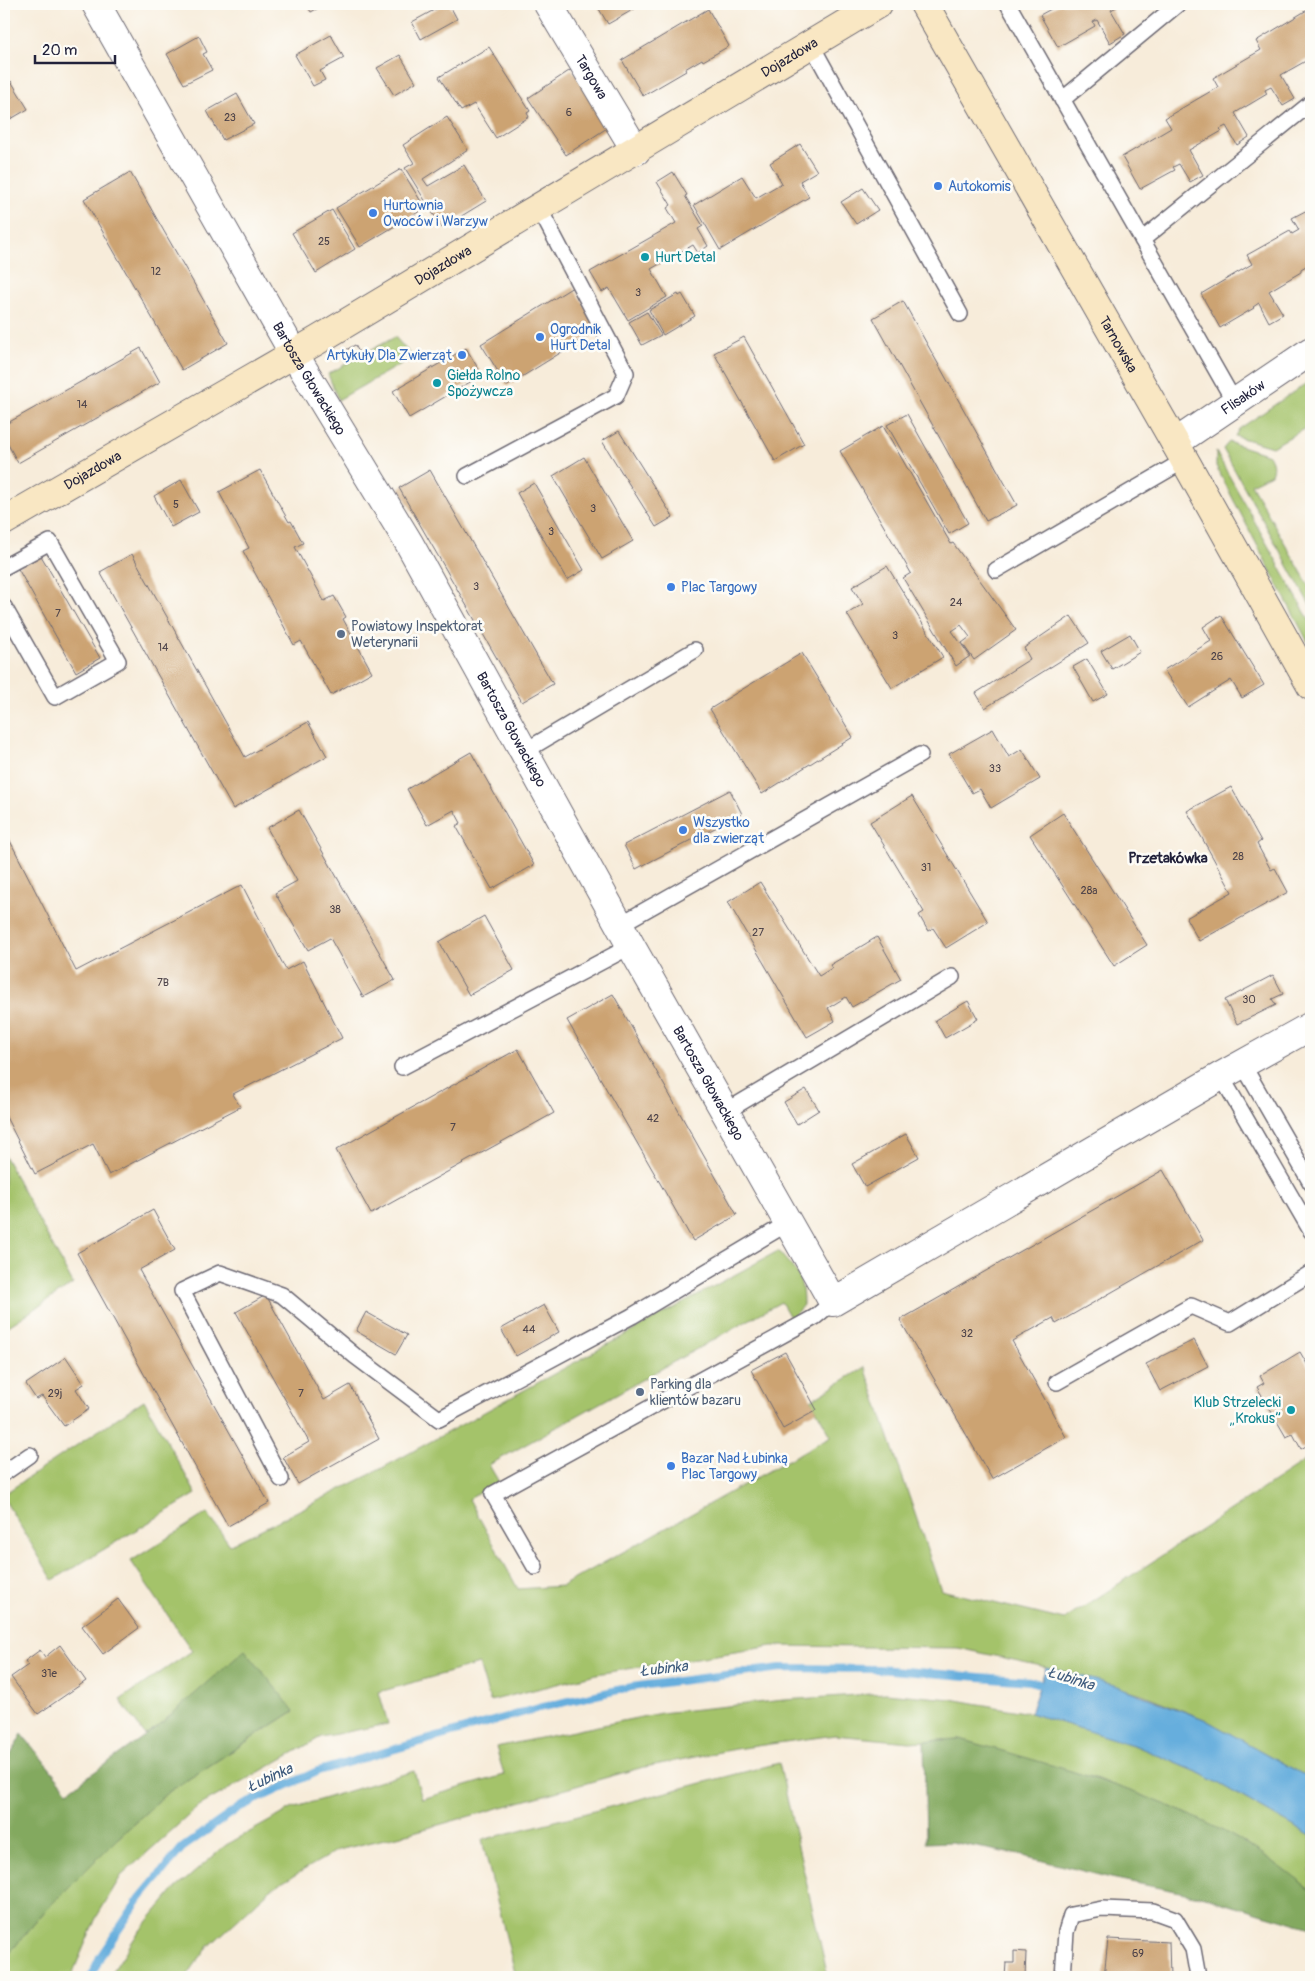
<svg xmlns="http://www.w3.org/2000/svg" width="1315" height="1981" viewBox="0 0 1315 1981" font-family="Pangolin,sans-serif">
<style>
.green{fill:#a4c36b;stroke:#637253}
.forest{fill:#83a95f;stroke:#52664d}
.water{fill:#66aedd;stroke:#44688c}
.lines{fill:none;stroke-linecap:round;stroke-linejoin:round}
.stream{stroke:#66aedd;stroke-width:8}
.building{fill:#cca372}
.lane-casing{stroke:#6d6973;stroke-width:18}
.street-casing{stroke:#6d6973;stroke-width:30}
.secondary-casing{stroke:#6d6973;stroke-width:30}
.lane{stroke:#fff;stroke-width:15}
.street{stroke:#fff;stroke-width:28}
.secondary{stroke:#f9e7c3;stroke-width:28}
.shop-dot{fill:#3f7fe0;stroke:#fdfcf7;stroke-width:2}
.culture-dot{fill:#0f9aa8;stroke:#fdfcf7;stroke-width:2}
.service-dot{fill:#5c6f8a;stroke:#fdfcf7;stroke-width:2}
.labels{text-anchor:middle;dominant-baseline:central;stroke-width:5;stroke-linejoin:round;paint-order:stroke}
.number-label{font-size:11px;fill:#4c4249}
.street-label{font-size:14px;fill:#22223b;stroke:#fdfcf7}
.shop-label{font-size:14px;fill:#366cbe;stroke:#fdfcf7;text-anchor:start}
.culture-label{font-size:14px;fill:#0d838f;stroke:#fdfcf7;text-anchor:start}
.service-label{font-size:14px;fill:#4e5e75;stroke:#fdfcf7;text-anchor:start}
.neighbourhood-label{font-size:15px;font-weight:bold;fill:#22223b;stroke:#fdfcf7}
.water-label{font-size:15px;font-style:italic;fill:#3d5a7c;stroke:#fdfcf7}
</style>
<rect width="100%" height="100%" fill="#fdfcf7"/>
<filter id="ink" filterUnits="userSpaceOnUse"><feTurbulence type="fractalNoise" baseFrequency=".02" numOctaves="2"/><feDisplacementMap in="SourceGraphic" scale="10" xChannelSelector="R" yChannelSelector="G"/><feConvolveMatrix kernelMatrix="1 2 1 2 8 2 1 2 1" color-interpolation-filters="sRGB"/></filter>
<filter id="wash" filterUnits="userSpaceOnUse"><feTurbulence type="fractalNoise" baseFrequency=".0096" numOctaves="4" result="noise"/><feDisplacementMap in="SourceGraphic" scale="20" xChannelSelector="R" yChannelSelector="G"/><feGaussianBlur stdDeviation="1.12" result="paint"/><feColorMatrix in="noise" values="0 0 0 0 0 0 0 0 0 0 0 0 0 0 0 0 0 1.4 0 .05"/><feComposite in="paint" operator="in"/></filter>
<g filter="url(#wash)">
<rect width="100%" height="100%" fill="#f7ecda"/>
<path class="green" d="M395,337l18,20 -75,43 -10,-26z
M1311,380v45l-39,22 -37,-11 4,-7z
M1229,442l40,13c4,7 5,11 2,19l-20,10 60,105v18l-88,-158z
M1216,452l95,171v25l-90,-172 -5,-10z
M4,1155l69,129 -69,45z
M778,1251c19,22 25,24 25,54l-12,14 -10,-17 -292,163 10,17 -30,17 49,90 44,-3 269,-150 -20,-36 54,-33 76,223 123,30 247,-163v322l-107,-60 -62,-25 -96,-27 -88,-19 -185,-2 -177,28 -106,27 -11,-37 -100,28 9,32 -67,13 -122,69 -78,70 -25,42 -25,59h-67v-23l3,2 37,-44 73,-73 50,-46 127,-82 -137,16 -12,8 -25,-35 72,-49 -61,-90 76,-48 23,32 145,-73z
M144,1400l52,94 -143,86 -49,-81v-5z
M885,1693l66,6 79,14 41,12 65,21 66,28 109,62v54l-67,-48 -143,-62 -141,-41 -51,3 -74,-7 -100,14 -95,19 -230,65 -72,17 -67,39 -65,60 -20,28h-77l29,-44 36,-43 52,-45 67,-37 121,-37 8,28 82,-24 -8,-28 165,-34 123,-13z
M779,1763l49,214h-312l-34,-137z"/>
<path class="forest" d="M245,1650l49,61 -127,82 -50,46 -73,73 -37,44 -3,-2v-187l18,-33 46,57 89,-64z
M960,1739c96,27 195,53 283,103 24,13 46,32 68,48v38l-102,-30 -98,-20 -92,-23 -68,-13 -25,1 -2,-102z"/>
<path class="water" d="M1046,1667l68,18 90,34 107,60v57l-109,-62 -66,-28 -106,-33z"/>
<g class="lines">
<path class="stream" d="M91,1977l9,-20 40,-59 42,-50 58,-41 78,-36 221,-63 92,-21 150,-19 97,1 152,12 19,6"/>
</g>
<g id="blocks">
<path class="building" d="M306,4h20l-15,8z
M445,4h4l8,15 -36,20 -9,-17z
M596,4h38l2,4 -28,16z
M1060,4h62l-11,6 14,24 -15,9 -13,-23 -4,2 2,4 -37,21 -18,-32z
M1304,4h7v54l-30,17 14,24 -12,7 -12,-19 -6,3 2,4 -32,19 14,24 -12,8 -11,-19 -6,3 2,2 -33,19 14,25 -13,7 -11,-18 -6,3 2,3 -35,19 -18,-32 49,-29 -6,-10 53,-31 -5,-9 48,-28 -5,-9 51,-31z
M708,9l21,37 -26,15 -1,-2 -17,10 1,2 -43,25 -21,-36z
M331,35l13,23 -24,13 5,9 -12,6 -18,-31z
M199,36l8,16 -4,2 9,16 -28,14 -17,-30z
M489,47l41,64 -3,2 2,4 -33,21 -22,-34 -13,7 -22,-34z
M400,55l16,27 -22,13 -17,-27z
M572,69l38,57 -44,29 -38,-57z
M11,81l17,28 -24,14v-38z
M237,94l17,30 -31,16 -16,-29z
M447,117l21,33 -45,29 5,7 36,-21 22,36 -44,27 -37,-60 9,-5 -11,-18z
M800,144l17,27 -17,10 9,16 -89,53 -26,-45 48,-29 14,22 26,-15 -12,-20z
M401,169l24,39 -65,39 -24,-39z
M130,172l98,171 -46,27 -98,-171z
M673,172l14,23 -2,1 18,30 -5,3 10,17 -10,7 -5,-8 -42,24 16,28 -39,23 -19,-32 -7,4 -12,-20 86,-49 -9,-15 4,-3 -14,-23z
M863,188l15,22 -22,14 -15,-22z
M1311,208v68l-5,-10 -5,3v3l-32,19 14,23 -14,8 -10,-19 -6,4 1,1 -34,20 -19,-34 51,-30 -5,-9 43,-24 2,3 7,-4 -7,-12z
M332,210l23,39 -39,24 -24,-40z
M573,287l26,42 -92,57 -26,-42z
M678,294l1,2 3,-2 13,22 -32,19 -14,-25z
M903,301l114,204 -31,16 -113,-203z
M647,312l14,23 -19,10 -13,-23z
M744,337l60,107 -29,17 -61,-108z
M355,345l5,9 -12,6 -4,-9z
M141,348l19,34 -142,81 -14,-26v-12z
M466,348l16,27 -73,43 -16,-27z
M907,414l61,109 -19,11 -62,-109z
M883,426l68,118 2,-1 63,87 -42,30 -12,-17 8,-6 -9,-12 -9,6 18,25 -14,10 -53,-88 8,-5 -71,-122z
M619,431l54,86 -17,10 -54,-86z
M584,457l49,84 -31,18 -49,-83z
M260,470l29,52 2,-1 12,22 -8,4 29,54 10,-5 12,21 -3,2 29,53 -41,23 -30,-54 -7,4 -51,-94 6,-3 -30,-56z
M430,470l123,214 -31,18 -123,-214z
M181,480l18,32 -28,15 -17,-31z
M534,483l50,87 -17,10 -50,-87z
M40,554l60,104 -24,14 -59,-105z
M132,554l113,203 63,-35 19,34 -94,53 -133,-237z
M887,566l56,91 -51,31 -45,-74 16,-10 -11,-17z
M1221,615l43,70 -22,13 -11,-18 -43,27 -24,-37 47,-29 -8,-14z
M1071,616l18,27 -104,65 -9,-15 54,-34 -6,-11z
M1130,634l10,18 -28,17 -11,-18z
M802,653l51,84 -91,57 -52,-85z
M1087,659l21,35 -15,8 -20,-35z
M993,729l16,28 13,-8 18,30 -49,29 -11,-19 -8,4 -23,-39z
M471,752l63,113 -42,24 -36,-63 5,-3 -7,-13 -27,15 -20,-36z
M1231,787l30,54 -4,3 14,26 4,-2 13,24 -89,49 -13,-23 46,-26 -45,-81z
M730,790l12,24 -106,55 -12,-24z
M912,796l76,126 -42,26 -13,-20 -5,3 -9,-16 5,-3 -54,-90z
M299,810l96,170 -32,17 -33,-59 -22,12 -33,-57 22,-12 -30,-53z
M1063,813l84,132 -33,21 -84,-131z
M4,829l72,142 166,-86 44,85 17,-9 39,77 -109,56 7,13 -131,68 -16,-31 -58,30 -31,-61z
M760,882l59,94 13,-8 -2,-3 47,-28 24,42 -49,28 -6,-10 -18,11 7,13 -28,16 -79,-135z
M484,916l30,54 -45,25 -30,-53z
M1273,975l10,19 -11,5 4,6 -39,19 -12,-24z
M613,994l124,221 -44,26 -126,-221z
M968,1001l10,18 -33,19 -10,-18z
M518,1049l36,64 -183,101 -35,-64z
M806,1089l13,21 -22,14 -13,-22z
M906,1134l13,23 -54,30 -13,-23z
M1163,1170l40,70 -147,84 -3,-6 -41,23 54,96 -74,42 -92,-159z
M153,1210l22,40 -36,20 130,233 -41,23 -151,-273z
M266,1295l58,105 26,-15 29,54 -81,45 -15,-27 26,-15 -73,-130z
M544,1305l15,27 -43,24 -15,-27z
M366,1312l41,23 -11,19 -40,-23z
M1194,1340l14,26 -48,25 -14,-27z
M785,1352l32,58 -34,19 -32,-59z
M1300,1352l11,19v72l-10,6 -8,-15 -7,3 -29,-50 7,-4 -4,-7z
M66,1357l18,27 -8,5 13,20 -25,17 -22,-30 -6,3 -10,-15z
M118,1599l21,29 -36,26 -21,-28z
M60,1645l26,36 -48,33 -27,-37 17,-12 -3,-4 15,-11 5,7z
M1108,1939l61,3 1,35h-66z
M1014,1951l12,1 -1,25h-20l1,-14h8z"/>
</g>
</g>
<g filter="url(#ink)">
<use href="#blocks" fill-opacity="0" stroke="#6d6973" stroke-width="1"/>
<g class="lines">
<defs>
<path id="lane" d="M1008,4l227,399
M811,44l149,270
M1062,100l116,-96
M1142,240l169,-137
M467,476l149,-80 10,-23 -87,-165
M4,567l46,-25 68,119 -63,36 -51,-90
M996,570l189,-110
M525,751l170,-101
M619,925l301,-170
M1243,1065l68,118
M402,1067l229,-121
M1221,1076l90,155
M725,1112l227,-135
M1057,1382l134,-76 39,17 81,-50
M4,1473l26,-18
M281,1479l-99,-188 38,-18 62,22 73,61 84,63 193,-103 156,-93
M535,1567l-42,-73 322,-177 18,-15
M1063,1977l3,-45 5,-17 31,-6 51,2 22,8 18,30 5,28"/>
<g id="street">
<path id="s1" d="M96,4l198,350 115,189 222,403 202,356 388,-226 90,-50"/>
<path id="s2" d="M548,4l88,147"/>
<path id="s3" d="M1175,443l136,-92"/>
</g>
<g id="secondary">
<path id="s4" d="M924,4l251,439 136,243"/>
<path id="s5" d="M4,521l314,-181 560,-336"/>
</g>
</defs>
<use href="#lane" class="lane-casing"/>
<use href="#street" class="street-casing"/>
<use href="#secondary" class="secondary-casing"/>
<use href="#lane" class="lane"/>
<use href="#street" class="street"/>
<use href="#secondary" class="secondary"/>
</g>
</g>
<g class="shop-dot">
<circle cx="938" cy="186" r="5"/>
<circle cx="373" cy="213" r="5"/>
<circle cx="540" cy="337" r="5"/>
<circle cx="462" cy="355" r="5"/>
<circle cx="671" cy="587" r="5"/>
<circle cx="683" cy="830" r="5"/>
<circle cx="671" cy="1466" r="5"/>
</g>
<g class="culture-dot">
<circle cx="645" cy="257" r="5"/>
<circle cx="437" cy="383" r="5"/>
<circle cx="1291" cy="1410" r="5"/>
</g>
<g class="service-dot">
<circle cx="341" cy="634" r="5"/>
<circle cx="640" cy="1392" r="5"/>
</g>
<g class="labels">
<g class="number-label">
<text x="569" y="112">6</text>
<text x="230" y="117">23</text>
<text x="324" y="241">25</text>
<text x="156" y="271">12</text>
<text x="638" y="292">3</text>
<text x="82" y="404">14</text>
<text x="176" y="504">5</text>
<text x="593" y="508">3</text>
<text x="551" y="531">3</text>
<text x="476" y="586">3</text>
<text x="956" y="602">24</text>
<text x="58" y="613">7</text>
<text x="895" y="635">3</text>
<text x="163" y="647">14</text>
<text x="1217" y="656">26</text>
<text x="995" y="768">33</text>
<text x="1238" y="856">28</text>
<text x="926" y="867">31</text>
<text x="1089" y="890">28a</text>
<text x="335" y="909">38</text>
<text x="758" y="932">27</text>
<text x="163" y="982">7B</text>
<text x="1249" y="999">30</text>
<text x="653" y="1118">42</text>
<text x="453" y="1127">7</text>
<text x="529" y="1329">44</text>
<text x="967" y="1333">32</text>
<text x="55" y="1393">29j</text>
<text x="301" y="1393">7</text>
<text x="49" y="1673">31e</text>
<text x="1138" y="1953">69</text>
</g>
<g class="street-label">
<text stroke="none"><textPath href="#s5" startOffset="912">Dojazdowa</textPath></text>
<text stroke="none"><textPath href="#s2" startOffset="85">Targowa</textPath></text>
<text stroke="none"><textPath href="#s5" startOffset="508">Dojazdowa</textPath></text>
<text stroke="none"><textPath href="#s4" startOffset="392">Tarnowska</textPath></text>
<text stroke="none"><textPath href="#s1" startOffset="431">Bartosza Głowackiego</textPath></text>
<text stroke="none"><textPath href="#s3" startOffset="82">Flisaków</textPath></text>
<text stroke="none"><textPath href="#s5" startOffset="102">Dojazdowa</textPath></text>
<text stroke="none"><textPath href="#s1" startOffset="836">Bartosza Głowackiego</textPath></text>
<text stroke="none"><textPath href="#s1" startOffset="1241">Bartosza Głowackiego</textPath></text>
</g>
<g class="shop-label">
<text x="948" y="186">Autokomis</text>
<text x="383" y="205">Hurtownia<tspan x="383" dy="16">Owoców i Warzyw</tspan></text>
<text x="550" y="329">Ogrodnik<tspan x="550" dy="16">Hurt Detal</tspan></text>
<text x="452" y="355" text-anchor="end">Artykuły Dla Zwierząt</text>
<text x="681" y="587">Plac Targowy</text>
<text x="693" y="822">Wszystko<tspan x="693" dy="16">dla zwierząt</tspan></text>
<text x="681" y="1458">Bazar Nad Łubinką<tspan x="681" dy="16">Plac Targowy</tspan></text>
</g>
<g class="culture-label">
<text x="655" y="257">Hurt Detal</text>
<text x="447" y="375">Giełda Rolno<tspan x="447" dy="16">Spożywcza</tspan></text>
<text x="1281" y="1402" text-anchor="end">Klub Strzelecki<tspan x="1281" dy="16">„Krokus”</tspan></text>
</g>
<g class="service-label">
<text x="351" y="626">Powiatowy Inspektorat<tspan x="351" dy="16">Weterynarii</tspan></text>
<text x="650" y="1384">Parking dla<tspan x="650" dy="16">klientów bazaru</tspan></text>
</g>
<g class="neighbourhood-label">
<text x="1168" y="858">Przetakówka</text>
</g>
<g class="water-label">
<text transform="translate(664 1669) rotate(-7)">Łubinka</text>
<text transform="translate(1071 1679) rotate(17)">Łubinka</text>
<text transform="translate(270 1778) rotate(-25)">Łubinka</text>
</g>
</g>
<rect width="1315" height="1981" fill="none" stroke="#fdfcf7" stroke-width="20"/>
<path d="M35 55v8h80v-8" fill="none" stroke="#22223b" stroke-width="2.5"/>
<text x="42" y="55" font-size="15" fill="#22223b" stroke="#fdfcf7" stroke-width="4" paint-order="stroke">20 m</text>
</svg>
